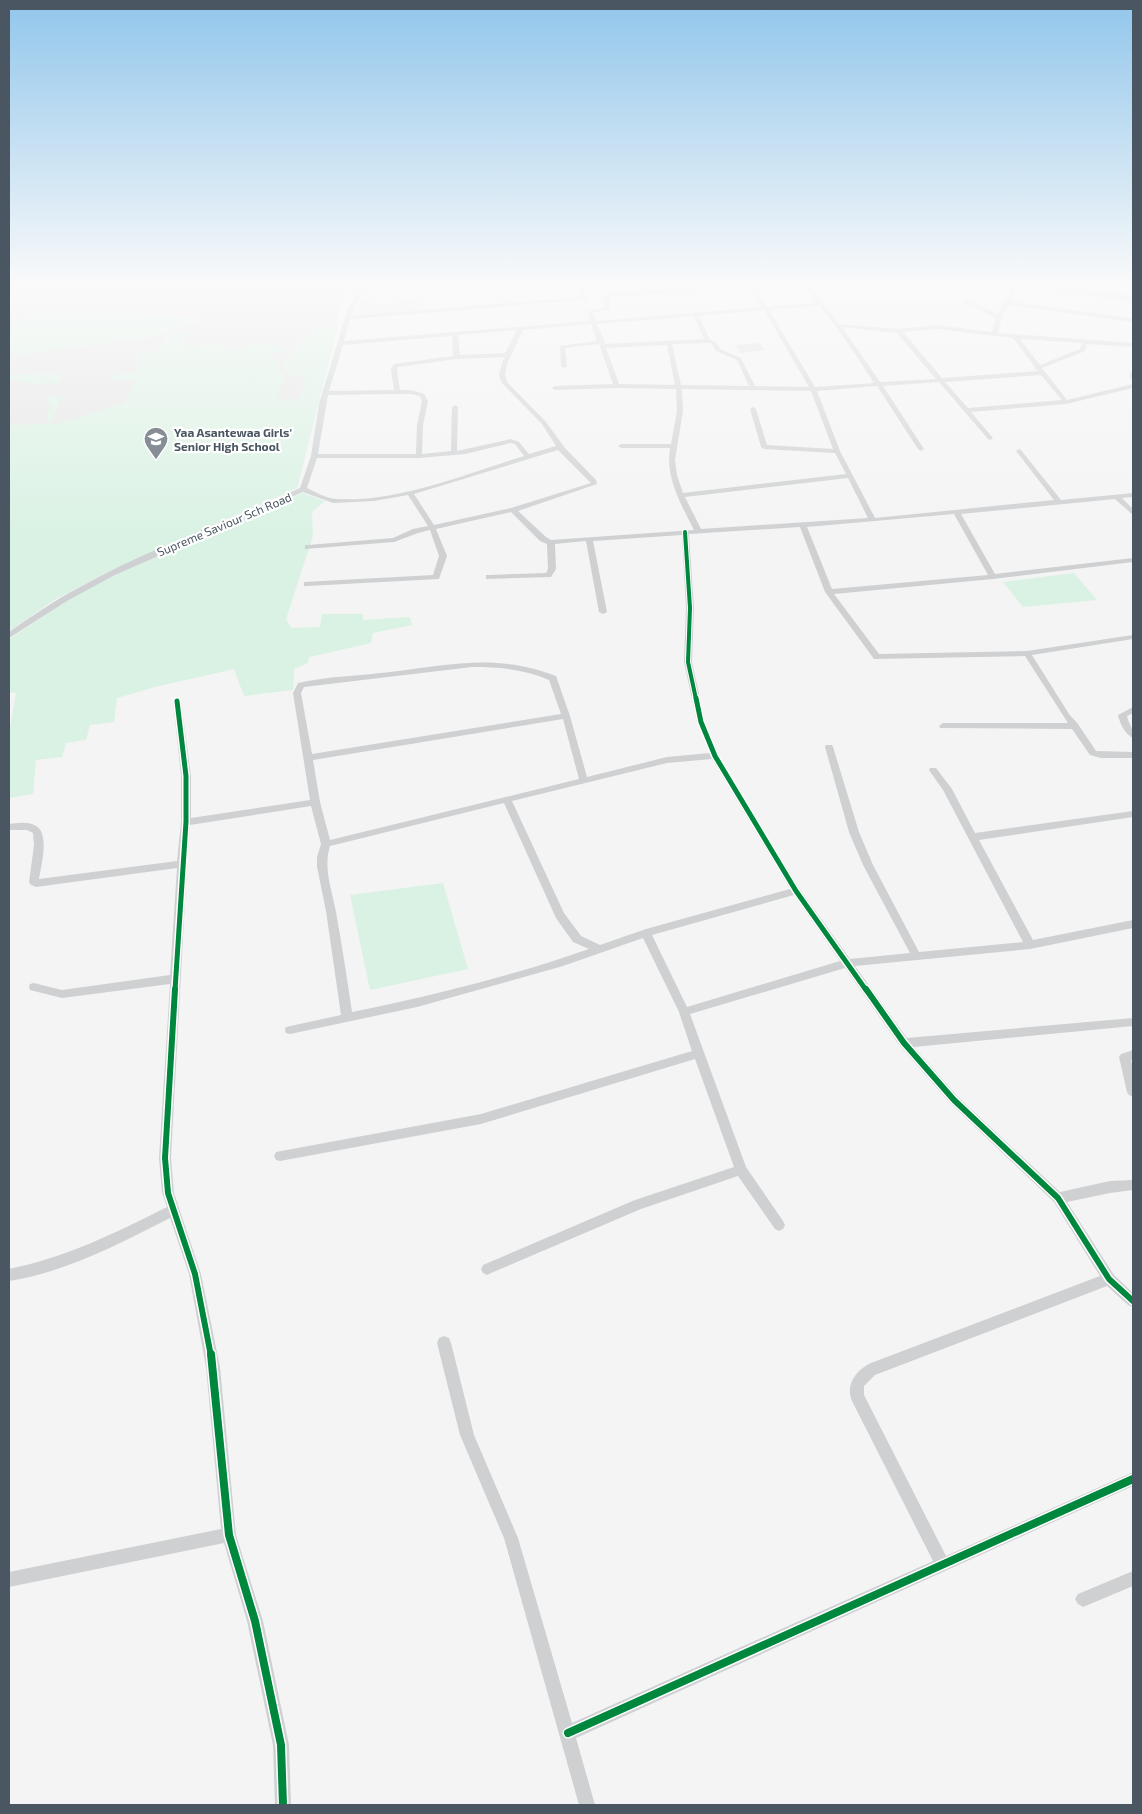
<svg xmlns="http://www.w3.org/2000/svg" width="1142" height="1814" viewBox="0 0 1142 1814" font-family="'Exo 2',sans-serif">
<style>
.education{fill:#e6e5e6}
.green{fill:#d9f2e3}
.building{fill:#ddddde}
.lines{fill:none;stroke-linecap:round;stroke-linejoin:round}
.street{fill:#ced0d2;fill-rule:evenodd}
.primary{fill:#caced1;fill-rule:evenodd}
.cycleway-far3-casing{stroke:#fff;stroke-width:6}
.cycleway-far2-casing{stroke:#fff;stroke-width:8}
.cycleway-far1-casing{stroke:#fff;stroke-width:9}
.cycleway-casing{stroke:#fff;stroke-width:11}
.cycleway-far3{stroke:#00873e;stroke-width:4}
.cycleway-far2{stroke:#00873e;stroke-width:5}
.cycleway-far1{stroke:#00873e;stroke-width:6}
.cycleway{stroke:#00873e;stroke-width:8}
.labels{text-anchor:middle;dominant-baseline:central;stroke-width:4.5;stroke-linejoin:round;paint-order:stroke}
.far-poi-label{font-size:12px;font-weight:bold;fill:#4a5661;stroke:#fff;text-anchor:start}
.far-street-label{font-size:12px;fill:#4a5661;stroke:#fff}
</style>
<rect width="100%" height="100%" fill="#f4f4f4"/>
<path class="education" d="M9,283l335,11 -47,194 -194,86 -49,26 -45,31z
M374,296l2,8 44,-3 3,10 -64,5 1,-15 5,-4z"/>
<path class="green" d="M871,283h58l-2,9 -57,-6z
M35,308l166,10 1,2 -46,16 -147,20v-33l14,-5z
M314,326l24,1 -41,161 -194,86 -49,26 -45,31v-206l50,-2 66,-21 11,-23 -24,1 1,-6 24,-2 1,-18c13,0 19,-3 27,-12v-5l18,-7 6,6 -5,3 -1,6c12,2 26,-1 39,-1l1,5 20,-1 7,-5 8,-1 27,6 3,2 -17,4 -3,5h13l-3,8 6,10 -8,22h23l7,-22 -15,-1 -7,-6v-6z
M63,372l-4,11 -27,1 -23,-5v-4z
M62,396l-9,23 -5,3 -2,-3 5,-15h-5l2,-7z
M303,493l22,8 -13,11 1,24 -27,83 5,9 29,-1 2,-13h41v6l47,-3 2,8 -39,8 -2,10 -62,14 -1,6 -14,6 -1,21 -49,6 -10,-27 -79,18 -38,11 -3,24 -24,3 -4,15 -20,3 -4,14 -26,3 -3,34 -24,4v-66l7,-39 -7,-1v-53l76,-50 108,-49z
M1074,573l23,27 -74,7 -20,-25z
M443,883l25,86 -98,21 -20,-95z"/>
<path class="building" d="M760,343l5,7 -24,3 -6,-8z"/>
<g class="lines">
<path class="street" d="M362,283h6l-14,25 -3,8 230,-19 -6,-14h6l8,20 -5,1 -2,-4 -232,19 -6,22 246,-20 -2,-5 3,-2 2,1 3,6 166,-14 -14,-19 -137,9 -2,1 1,11 -21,5 -3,-2 19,-5 -2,-10 7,-4 136,-8 -2,-2 7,2 57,-2 31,41 60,5 39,-4 54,7 4,-14 -35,-17 5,-1 32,14 5,-10 -1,-1 3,-2 10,-18h6l-11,19 123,16v4l-125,-17 -6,12 -4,16 135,10v4l-46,-3 -2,7 -43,17 25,32 66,-16v4l-67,16 -95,8 22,26 -3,2 -2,-1 -49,-57 -56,4 41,63 -3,2 -3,-2 -41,-63 -60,5 23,60 35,67 179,-18 -38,-49 3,-2 2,1 40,50 72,-7v4l-11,1 11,11v6l-18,-16 -154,15 34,60 138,-16v4l-140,17 -159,15 45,60 148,-3 106,-16v4l-101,16 37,59 9,10 18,27 37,1v6h-32l-11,-3 -18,-26 -132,-1 -1,-2 4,-3h125l-43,-67 -151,3 -49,-67 -25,-65 -111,7 5,74 -2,54 13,60 14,34 80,132 51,71 60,-6 -47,-88 -14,-33 -24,-85 1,-2h6l1,2 26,85 14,33 46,87 104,-10 -80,-152 -14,-20 1,-2h6l16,21 23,44 158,-22v6l-154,23 54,100 100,-20v8l-103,21 -175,17 52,72 226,-20v8l-219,21 44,50 102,95 50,-11 23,-1v10l-23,3 -43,9 47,73 19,18v14l-5,-2 -21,-19 -232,89 -11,11v9l82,161 187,-84v14l-557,252 19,67h-16l-75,-267 -44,-103 -23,-92 2,-5 5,-2 5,2 2,5 23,92 44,103 54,185 361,-162 -81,-160c-7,-16 4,-31 19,-38l229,-87 -46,-74 -104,-99 -50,-57 -55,-78 -155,46 56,153 37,54 2,4 -2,4 -4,2 -4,-2 -37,-53 -97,33 -150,64 -4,2 -4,-2 -2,-4 2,-4 152,-65 99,-33 -39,-108 -214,65 -201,37 -4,-1 -2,-4 2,-4 205,-38 211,-63 -13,-39 -36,-74 -80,28 -146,41 -127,27 -4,-1 -1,-3 1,-3 55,-12 -15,-104 -9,-44v-10l4,-13 -10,-38 -121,19 -3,39 -16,294 3,35 27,81 19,93 16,168 27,86 26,124 2,60h-16l-2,-60 -26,-124 -23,-78 -215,44v-15l212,-43 -15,-162 -17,-93 -19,-56c-51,26 -104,54 -161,63v-12c58,-12 104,-35 158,-62l-5,-14 -3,-35 11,-174 -108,14 -32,-8 -1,-3 1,-3 4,-1 28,7 108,-15 7,-107 -141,19 -5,-2 -2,-3 5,-37 -1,-12 -6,-3h-18v-6c8,-1 20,-3 27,2 14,8 5,40 3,53l138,-18 4,-39v-46l-8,-75 1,-2h6l1,2 10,75v42l119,-18 -17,-107 5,-10c30,-7 61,-7 92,-11 60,-7 107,-19 166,4l14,40 17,61 80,-20 43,-4 -13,-31 -13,-60 2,-54 -4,-73 -89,6 14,71 -4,2 -4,-2 -13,-71 -31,3 1,25 -5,8 -65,2v-4h3l57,-2 2,-4 -1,-25 -7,-3 -29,-29 -75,17 11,27 -8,23 -132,7h-3v-4l129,-7 6,-19 -9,-26 -12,3 -24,9 -89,7v-4h3l85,-7 20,-9 15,-3 -20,-31 -34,6 -41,2 -30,-11 -190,84 -46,25 -58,37v-6c23,-16 46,-32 71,-45 70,-39 147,-65 220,-99l11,-32 8,-52 29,-96zM803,284l14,19 -50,4 -14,-19zM820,306c19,24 37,50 54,77l-59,4 -46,-77zM764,310l45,77 -54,-1 -14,-28 -21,-9 -5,-8 -5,-1 -11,-24zM694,316l10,23 -100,5 1,-2 -8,-18zM591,324l6,17 -37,5 1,20 3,2 3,-2 -2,-18 34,-4 14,40 -58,2 -3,2 3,2 62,-2 59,1 1,22 -6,33h-50l-3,2 3,2h49c-5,30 11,56 24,82l-143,10 -5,-3 -28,-26 79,-27 -1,-4 -31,-32 -19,-26 -38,-39 -3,-8 2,-11 16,-34zM842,327l55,6 39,46 -56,3zM938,329l75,9 22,29v2l4,2 -97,7 -39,-46zM517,330l-12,23 -45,2 -2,-20zM452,336l1,20 -59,8 -3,5 3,21 -65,1 14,-46zM1020,339l62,4 -2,6 -40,16zM708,343h3l5,8 21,9 12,26 -68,-1 -9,-41zM667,345l8,40 -56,-1 -13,-36zM504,357l-5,18 3,8 40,41 14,22 -27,8 -10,-12 -8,-3 -54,12 1,-44 -3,-2 -3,2 -1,44 -29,3 1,-29 5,-24 -4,-7 -13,-4h-11l-3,-21 1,-2 59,-8zM1041,375l21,25 -94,8 -23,-26zM682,389l129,2 22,58 -66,-4 -11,-36 -3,-2 -3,2 11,38 3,2 71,4 11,21 -163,19 -6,-18 -2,-15 8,-49zM395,394h16l9,2 2,5 -5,24 -1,29h-98l10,-59zM511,443l4,1 9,12c-58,18 -128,47 -188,43 -10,-1 -21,-7 -29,-11l10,-30h102l46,-4zM558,450l33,33 -80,25 -77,17 -20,-31zM848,478l20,40 -167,11 -16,-32zM954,514l34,61 -156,14 -25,-62zM472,667c28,0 52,2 77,13l12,34 -249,40 -11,-61 3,-6zM563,719l16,60 -249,61 -10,-38 -7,-42zM712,759l78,130 -144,40 -46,16 -19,-9 -17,-23 -52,-112 155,-38zM504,803l52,115 17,24 16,7c-77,27 -158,47 -237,63 -5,-33 -10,-67 -16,-100 -4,-22 -13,-44 -6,-66zM794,895l46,66 -153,46 -35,-72z
M1074,283h6v1l-3,2z
M1133,371v9l-3,-2v-5z
M1133,707v6l-6,3c2,9 7,13 6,22 -8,-4 -13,-14 -15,-23z
M1133,1050v10h-2l2,9v28l-4,-2 -2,-3 -8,-35 2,-3z
M1133,1571v15l-50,21 -5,-3 -3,-5 3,-5z"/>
<path class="primary" d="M157,283l167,3 117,-3 -4,3 -113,6 -163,-6z
M1017,283h22l94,13v6l-112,-16z"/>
<defs>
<path id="cycleway-far3" d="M685,532l5,76 -2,54 8,37"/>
<path id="cycleway-far2" d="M696,698l5,24 14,34 81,135 70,99
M175,990l11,-168v-46l-9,-75"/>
<path id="cycleway-far1" d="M175,989l-10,169 3,35 27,81 16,82
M866,989l38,54 50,57 104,98 51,81 24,22"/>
<path id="cycleway" d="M211,1354l18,181 26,86 26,124 2,60
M568,1733l565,-254"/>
</defs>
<use href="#cycleway-far3" class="cycleway-far3-casing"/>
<use href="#cycleway-far2" class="cycleway-far2-casing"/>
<use href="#cycleway-far1" class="cycleway-far1-casing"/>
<use href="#cycleway" class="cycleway-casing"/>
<use href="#cycleway-far3" class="cycleway-far3"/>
<use href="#cycleway-far2" class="cycleway-far2"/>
<use href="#cycleway-far1" class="cycleway-far1"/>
<use href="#cycleway" class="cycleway"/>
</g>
<linearGradient id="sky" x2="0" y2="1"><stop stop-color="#91c6eb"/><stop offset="0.53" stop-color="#fafafa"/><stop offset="1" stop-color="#fafafa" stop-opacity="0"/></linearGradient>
<rect width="1142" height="537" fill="url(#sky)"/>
<defs>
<symbol id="school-pin" viewBox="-11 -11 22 30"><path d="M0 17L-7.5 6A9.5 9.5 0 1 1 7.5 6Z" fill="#868d94" stroke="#fff"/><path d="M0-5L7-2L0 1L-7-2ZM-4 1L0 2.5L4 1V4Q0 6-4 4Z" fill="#fff"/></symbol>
</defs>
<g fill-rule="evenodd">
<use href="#school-pin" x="142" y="425" width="28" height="38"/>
</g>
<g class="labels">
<g class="far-poi-label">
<text x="174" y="432">Yaa Asantewaa Girls'<tspan x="174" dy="14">Senior High School</tspan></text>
</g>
<g class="far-street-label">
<text transform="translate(224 524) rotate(-23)">Supreme Saviour Sch Road</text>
</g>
</g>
<rect width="1142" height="1814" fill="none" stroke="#4a5661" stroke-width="20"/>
</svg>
